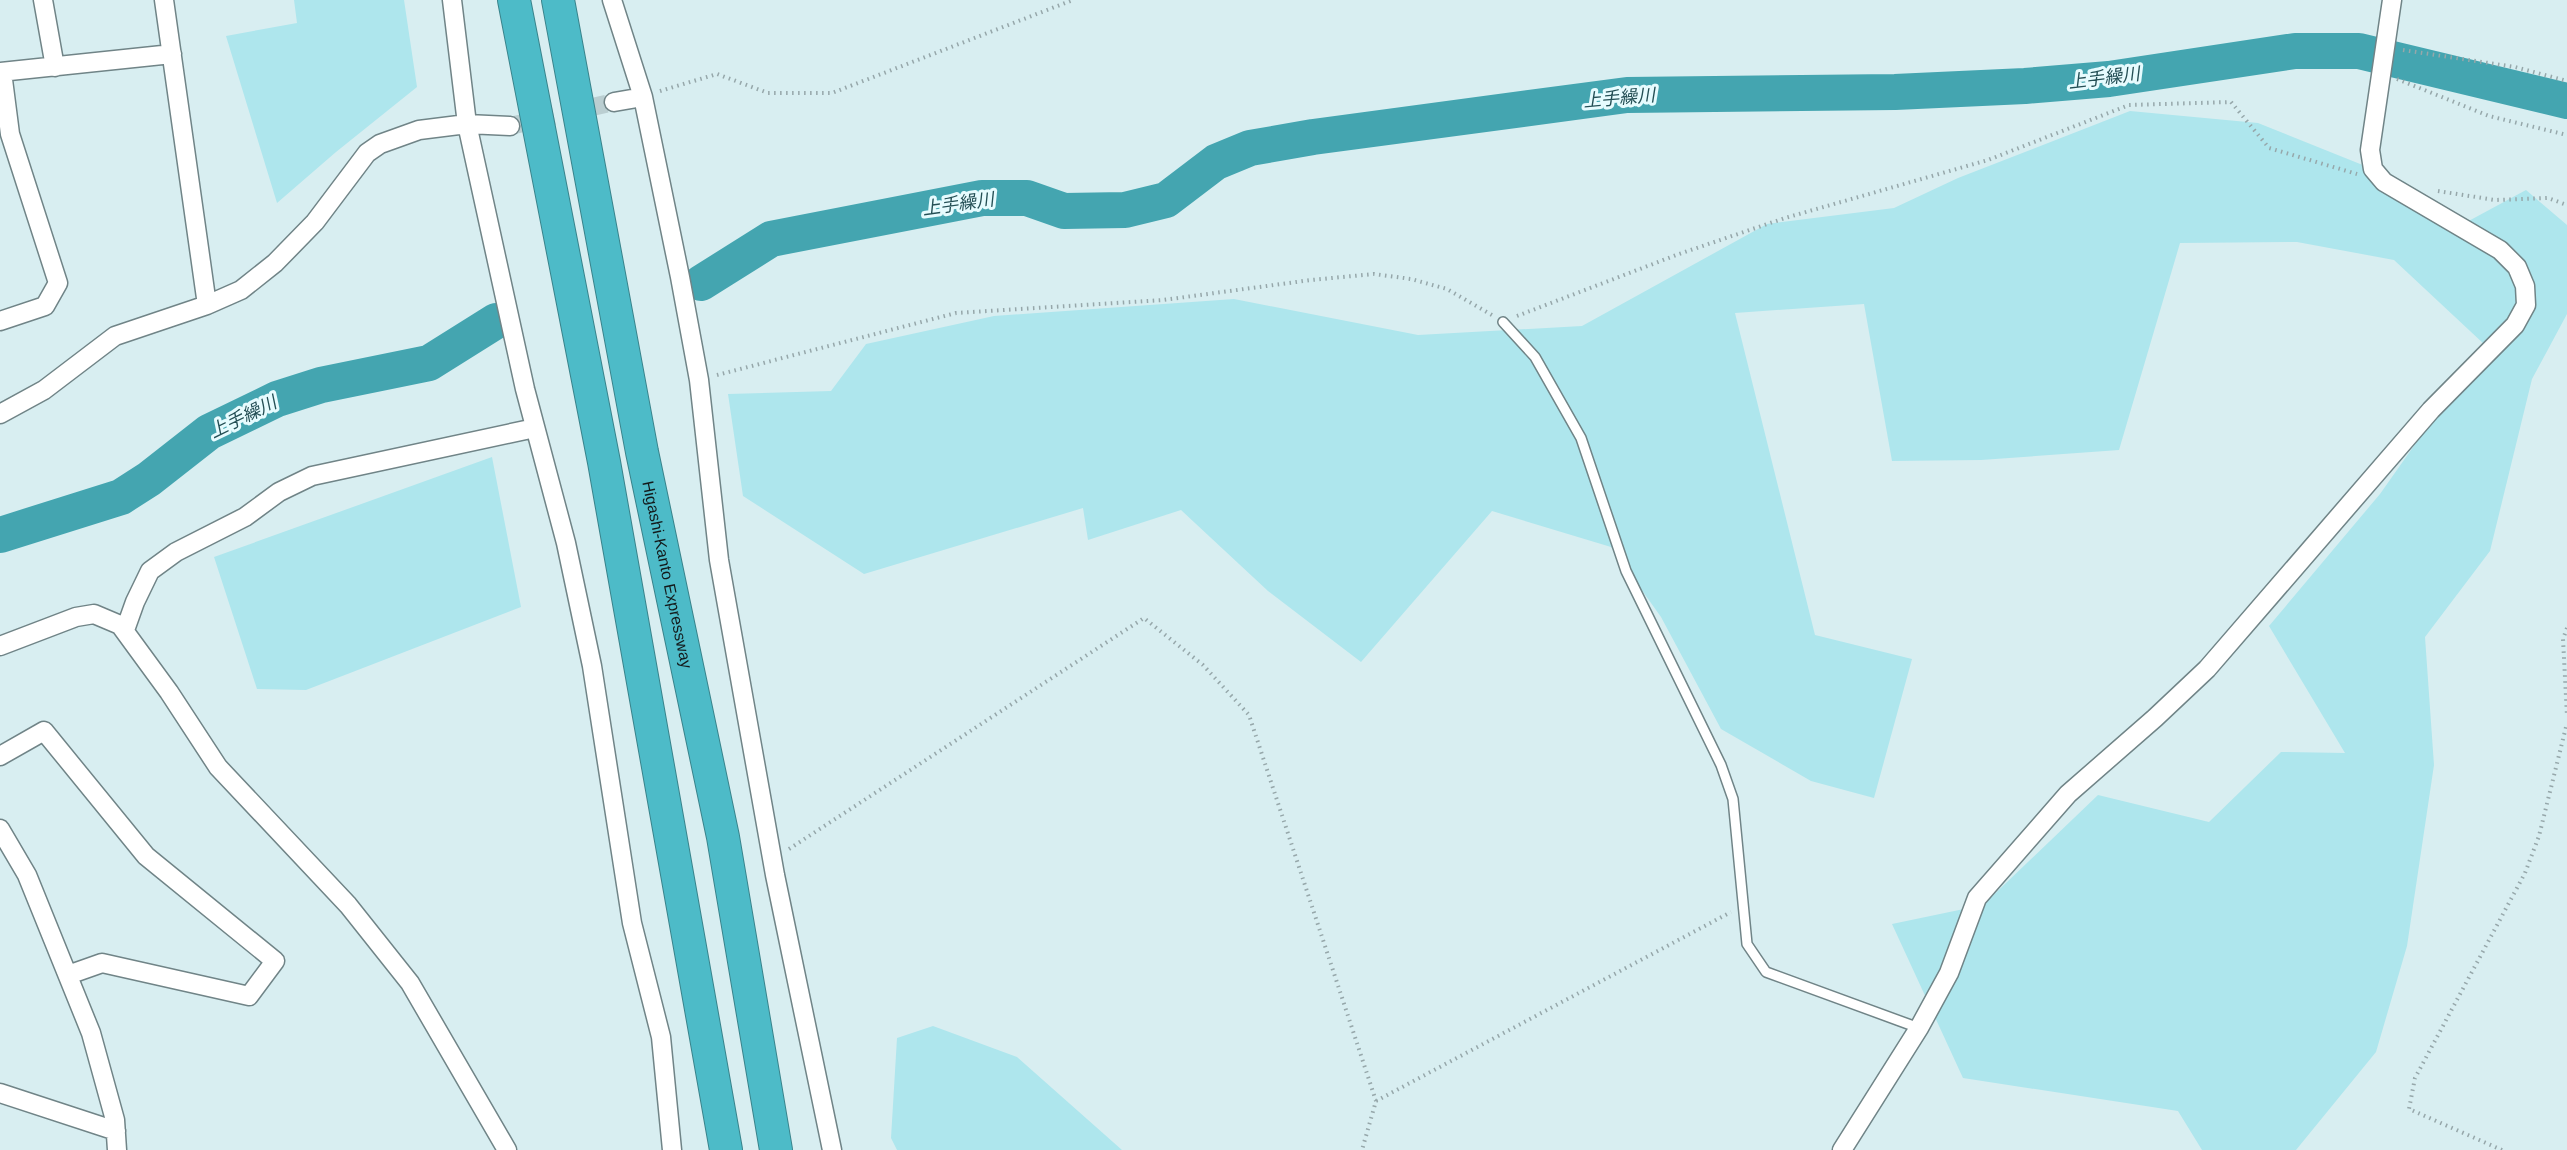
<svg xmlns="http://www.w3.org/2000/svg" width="2567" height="1150" viewBox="0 0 2567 1150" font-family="Arial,'Noto Sans JP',sans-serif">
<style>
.green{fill:#aee6ed}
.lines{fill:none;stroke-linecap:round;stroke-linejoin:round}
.river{stroke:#44a5b0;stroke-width:36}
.minor-tunnel{stroke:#baced1;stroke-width:18;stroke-dasharray:18 9;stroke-linecap:butt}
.service-casing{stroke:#708487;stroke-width:12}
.minor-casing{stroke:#708487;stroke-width:21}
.motorway-casing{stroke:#39838b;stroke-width:34}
.path{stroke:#96a7aa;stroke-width:4;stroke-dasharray:1.5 4.5;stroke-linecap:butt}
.service{stroke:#fff;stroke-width:9}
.minor{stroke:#fff;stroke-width:18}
.motorway{stroke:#4dbbc8;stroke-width:32}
.labels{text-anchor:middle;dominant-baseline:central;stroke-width:6;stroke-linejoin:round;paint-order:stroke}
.street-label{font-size:16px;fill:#131a1b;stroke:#e6fbfe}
.water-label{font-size:18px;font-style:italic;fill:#244f55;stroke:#e6fbfe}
</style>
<rect width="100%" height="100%" fill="#d8eef1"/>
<path class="green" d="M294,0h110l13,87 -81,65 -59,51 -51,-167 71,-13z
M2130,111l128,12 147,59 47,48 74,-40 41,35v89l-35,65 -42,172 -65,86 9,128 -27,181 -31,106 -80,98h-94l-24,-39 -215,-33 -71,-154 91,-19 115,-110 111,27 72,-70 64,1 -76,-127 111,-132 105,-149 -91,-85 -97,-18 -117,1 -61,207 -138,10 -89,1 -28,-157 -129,9 80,322 97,24 -38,139 -63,-17 -90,-52 -60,-112 -50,-70 -119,-36 -131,151 -93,-71 -87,-81 -93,30 -5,-32 -219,66 -121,-78 -15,-102 103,-3 35,-47 128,-28 240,-17 184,36 164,-9 185,-102 127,-16 64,-30z
M492,457l29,150 -215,83 -49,-1 -43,-132z
M933,1026l84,31 105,93h-225l-6,-12 6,-100z"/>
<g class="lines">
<path class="river" d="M701,283l70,-44 211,-41h45l37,13 61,-1 41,-10 50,-38 34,-14 63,-11 314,-42 268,-3 130,-6 84,-7 186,-28h64l208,50
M0,535l121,-38 28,-18 60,-47 68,-33 44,-14 108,-22 67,-42"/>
<path class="minor-tunnel" d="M510,126l104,-24"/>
<defs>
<path id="service" d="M1503,322l32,35 46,81 45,133 95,194 12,34 14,145 19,28 153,56"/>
<path id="minor" d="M43,0l12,67
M164,0l43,305
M452,0l15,124 58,265 41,154 26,123 40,257 29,114 11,113
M612,0l31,97 37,180 19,103 20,180 56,315 57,275
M0,72l172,-18
M614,102l29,-5
M0,321l45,-15 13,-23 -48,-149 -8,-62
M0,414l44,-24 71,-54 92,-31 34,-15 34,-27 40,-41 52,-69 13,-9 39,-14 48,-6 43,2
M125,630l10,-28 15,-31 26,-19 69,-35 34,-25 33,-16 223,-48
M0,646l76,-29 18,-3 26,11 49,67 49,75 130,138 62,78 97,167
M0,756l44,-25 102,125 129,105 -26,35 -147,-33 -34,12
M0,829l27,46 64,158 24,87 2,30
M0,1093l116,38
M1842,1150l77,-122 30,-55 28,-75 91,-104 87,-76 52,-49 224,-259 84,-85 11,-20 -1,-19 -8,-19 -17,-17 -116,-68 -11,-13 -3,-19 22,-150"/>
<g id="motorway">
<path d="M514,0l90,462 122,688"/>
<path id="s1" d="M558,0l84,452 81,385 53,313"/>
</g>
</defs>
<use href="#service" class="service-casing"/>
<use href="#minor" class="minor-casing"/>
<use href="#motorway" class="motorway-casing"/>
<path class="path" d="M2403,50l112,17 52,14
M2397,79l92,37 78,19
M660,91l57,-17 51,19h64l241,-93
M2438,191l57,9 53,-2 19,7
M1517,316l162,-62 106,-36 203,-58 141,-55 102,-3 38,46 88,26
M717,375l239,-62 207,-13 148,-20 63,-6 37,5 36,10 45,26
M2567,628l-4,11 4,77
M789,849l355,-231 59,47 46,50 127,386 -14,49
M1376,1101l355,-189
M2502,1150l-93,-41 6,-31 110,-205 14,-37 28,-113"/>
<use href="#service" class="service"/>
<use href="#minor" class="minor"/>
<use href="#motorway" class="motorway"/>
</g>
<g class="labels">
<g class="street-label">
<text stroke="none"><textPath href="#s1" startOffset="585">Higashi-Kanto Expressway</textPath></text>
</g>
<g class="water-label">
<text transform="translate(2104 78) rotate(-7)">上手繰川</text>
<text transform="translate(1619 98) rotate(-5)">上手繰川</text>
<text transform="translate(958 204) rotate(-8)">上手繰川</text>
<text transform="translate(243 417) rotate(-26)">上手繰川</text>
</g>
</g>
</svg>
